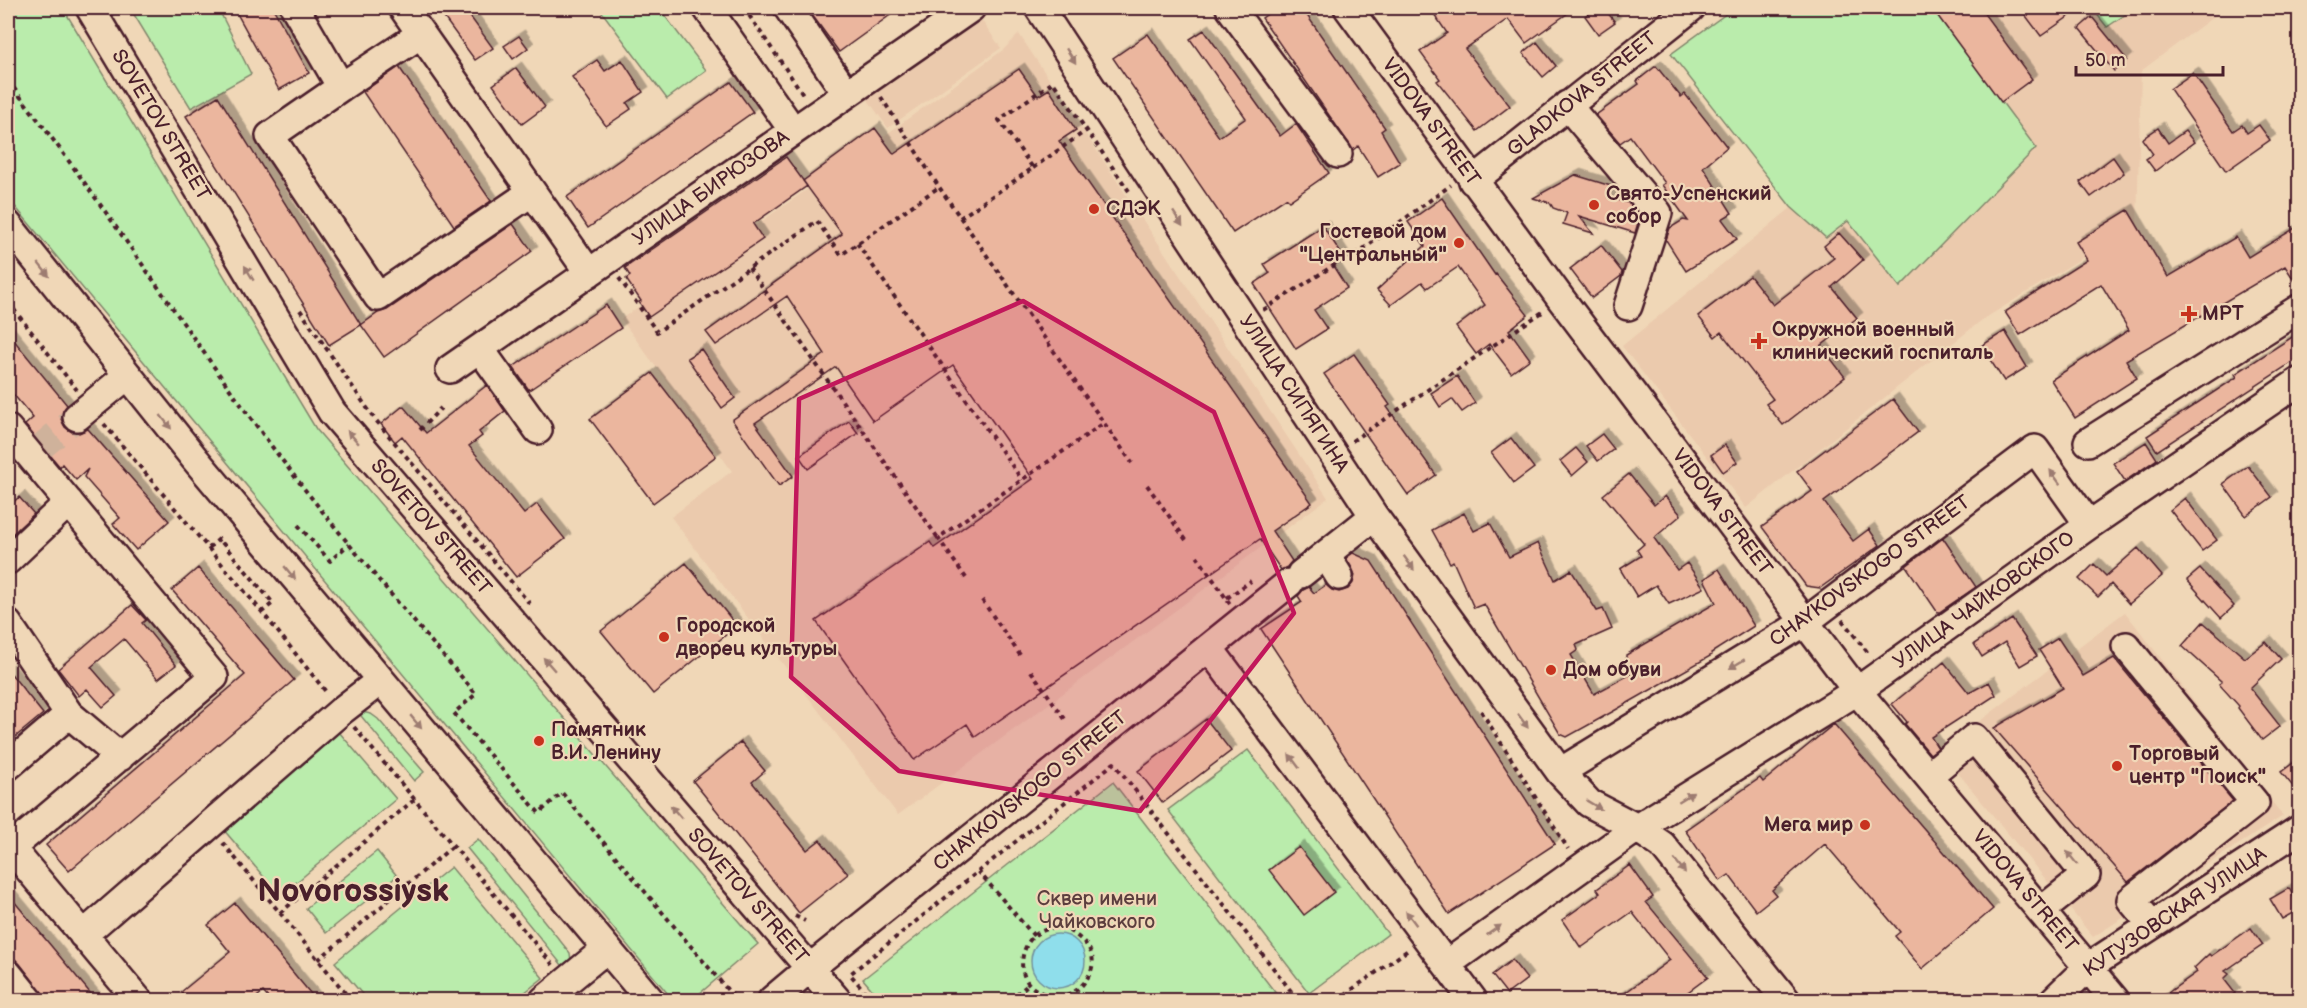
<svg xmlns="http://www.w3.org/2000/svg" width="2307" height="1008" viewBox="0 0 2307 1008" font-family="'Balsamiq Sans',sans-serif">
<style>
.built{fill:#ebcaad}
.green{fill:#baecac;stroke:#82866c;stroke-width:1.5}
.water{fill:#8fdeeb;stroke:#73929e;stroke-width:1.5}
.building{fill:#ebb69e;stroke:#4a1f2b;stroke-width:1.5;filter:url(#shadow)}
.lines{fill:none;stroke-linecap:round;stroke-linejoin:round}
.minor-tunnel{stroke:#cfb29b;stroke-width:27;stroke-dasharray:27 14;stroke-linecap:butt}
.minor-casing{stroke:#4a1f2b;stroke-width:32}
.path{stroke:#4a1f2b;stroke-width:4;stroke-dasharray:4.5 4.5;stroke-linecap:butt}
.minor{stroke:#f0d7b7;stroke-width:27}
.oneway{fill:#9d7b71}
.marked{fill:#c2185b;fill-opacity:0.2;stroke:#c2185b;stroke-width:4.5;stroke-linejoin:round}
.poi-dot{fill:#c8321e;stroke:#f0d7b7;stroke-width:2}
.labels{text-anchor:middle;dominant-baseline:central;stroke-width:4.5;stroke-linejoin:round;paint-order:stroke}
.street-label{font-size:20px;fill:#4a1f2b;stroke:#f0d7b7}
.poi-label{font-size:20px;font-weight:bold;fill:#4a1f2b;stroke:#f0d7b7;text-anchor:start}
.park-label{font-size:20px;fill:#5b3e3e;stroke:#f0d7b7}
.town-label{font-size:32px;font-weight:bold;fill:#4a1f2b;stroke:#f0d7b7}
</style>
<defs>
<filter id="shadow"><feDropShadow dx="5.5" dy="-5.5" stdDeviation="0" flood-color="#0004"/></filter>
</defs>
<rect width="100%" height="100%" fill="#f0d7b7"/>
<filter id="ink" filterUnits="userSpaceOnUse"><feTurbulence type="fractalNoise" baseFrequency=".0167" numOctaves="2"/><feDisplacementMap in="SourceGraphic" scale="12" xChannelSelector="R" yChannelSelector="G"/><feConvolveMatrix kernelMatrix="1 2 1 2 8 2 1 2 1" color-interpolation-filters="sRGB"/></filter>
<g filter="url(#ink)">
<path class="built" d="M973,8l28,40 -113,80 -30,-42z
M1734,8h491l-84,63 -4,153 -155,96 -236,188 -124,-162 169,-138 -120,-154z
M1019,34l309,464 -430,317 -227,-298 61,-46 -111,-152 270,-188 112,-81z
M2125,612l158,204 -190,121 -153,-186z"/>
<path class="green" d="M8,8h55l253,421 442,515 -66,56h-19l-665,-802z
M130,8h88l33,66 -60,34z
M599,8h60l47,62 -39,29z
M1734,8h198l104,140 -136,139 -52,-66 -22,17 -35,-31 -120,-153z
M2092,8h43l-28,19z
M357,711l14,3 7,5 46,53 -10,9z
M339,732l57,67 -116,97 -57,-67z
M1248,750l140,184 -79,59 -141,-183z
M1113,782l168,218h-400l-18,-21z
M478,839l92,114 1,8 -5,9 -99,-122z
M377,851l20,25 -71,57 -20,-25z
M451,867l92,111 -28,22h-148l-32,-38z"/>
<path class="water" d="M1031 961a27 27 0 1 1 54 0a27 27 0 1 1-54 0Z"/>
<path class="building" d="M234,8h39l36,65 -30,17z
M437,8h27l29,40 -18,12z
M807,8h93l-61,44z
M1276,8h26l83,120 -4,3 19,32 -22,14 -20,-31 -5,4 -91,-132z
M1430,8h145l-49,35 -18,-24 -43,30 45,57 -33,25 -40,-50 3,-2 -20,-27 27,-19z
M1597,8h7l11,14 -17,12 -13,-18z
M1932,8h48l52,71 -31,23z
M2020,8h61l-40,28z
M2092,17l35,43 -13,11 -35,-43z
M1204,30l76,106 16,-12 33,49 -40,28 -3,-3 -53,35 -120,-175 35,-24 71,103 27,-19 -56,-79z
M519,36l9,12 -15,11 -9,-13z
M1537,42l19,24 -13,11 -20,-24z
M597,60l8,11 17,-11 21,32 -16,11 4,6 -25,17 -34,-49z
M1656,66l25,31 4,-3 42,53 -24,20 29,46 -10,6 15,20 -51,32 -20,-31 4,-12 13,-8 5,1 -26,-36 3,-2 -35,-47 -10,7 -24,-28 43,-31 -2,-3z
M399,67l92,134 -37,25 -91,-134z
M516,68l29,39 -23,17 -29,-39z
M1019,69l19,27 11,-7 27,41 -17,11 253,362 -40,28 20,30 -5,6 -6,3 -21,-31 -285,198 -8,-13 -53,36 -98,-139 114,-79 4,6 99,-69 -80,-114 -80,56 -37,-54 -81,56 38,53 -14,10 -47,-66 93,-66 -38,-58 -71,49 -10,-13 136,-98 -39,-53 72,-53 19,26z
M2193,73l40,58 9,-6 5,8 12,-8 11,15 -44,31 -56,-82z
M731,82l22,30 -165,116 -21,-31z
M218,96l143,229 -32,20 -143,-229z
M2158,128l10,15 17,-12 9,11 -39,29 -9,-12 7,-5 -11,-15z
M786,157l21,29 -54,38 10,15 -114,78 -10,-15 2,-1 -15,-22 4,-3 -5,-8z
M2113,157l11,16 -33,24 -11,-15z
M1575,175l36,11 -3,11 21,6 11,13 -5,17 -56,-17 14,17 -30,-9 4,-11 -14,-5 -3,-5 -17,-5z
M1442,198l53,77 1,-1 32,41 -19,15 21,29 -19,14 -22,-29 -13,10 -20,-27 29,-22 -27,-38 -31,21 -5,-6 -31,23 -14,-15 48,-44 -17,-24z
M2128,210l40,67 68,-40 12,20 52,-32v64l-15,-23 -159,94 11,18 -62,40 -24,-38 78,-50 -28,-46 -81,51 -15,-23 82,-52 -11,-18z
M513,224l19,27 -148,106 -23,-32 17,-12 9,-3z
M1323,226l21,32 -11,8 14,22 -33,22 13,19 -31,20 -42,-65 16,-11 -6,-9z
M1839,233l24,27 -31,27 25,31 -36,28 24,31 -62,48 -17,-21 7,-5 -52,-67 -6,5 -17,-21 52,-40 23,29 61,-47 -10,-12z
M1601,245l21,27 -1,4 -29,22 -22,-29z
M606,305l15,23 -92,62 -16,-23z
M2005,331l22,36 -23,14 -23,-35z
M2300,332v25l-143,94 -10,-15 90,-59 -2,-3z
M8,333l59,72 -4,6 -2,8 4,8 7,5 7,1 9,-4 81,92 -33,29 -23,-26 7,-6 -36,-41 4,-8 -12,11 -14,-16 -2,3 -35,-42 8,-7 -25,-30z
M701,349l34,49 -13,10 -35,-50z
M1354,354l36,51 -3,2 49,68 -28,20 -84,-121z
M652,373l64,83 -63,47 -63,-84z
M1457,376l18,27 -13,9 -10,-13 -12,8 -9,-14z
M487,385l18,26 -26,21 3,4 -13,10 55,68 13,-10 28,35 -49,38 -114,-141 -7,6 -14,-18 22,-18 23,27z
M1893,399l25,33 -94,70 29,39 16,-12 11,16 -60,43 -14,-2 -44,-59 50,-36 -15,-20z
M849,421l9,12 -50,36 -9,-13z
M1602,434l12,15 -16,12 -12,-15z
M1511,438l23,30 -20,15 -23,-30z
M2146,442l11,17 -32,22 -12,-18z
M1725,445l12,17 -14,10 -12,-17z
M1576,448l12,14 -16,14 -12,-15z
M2248,466l24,31 -26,19 -23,-32z
M1629,474l25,31 11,-9 16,19 -27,23 23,32 10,-7 17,25 -35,16 -13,-19 -19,12 -17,-28 21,-13 -4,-6 7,-6 -41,-49z
M19,497l15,17 -26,24v-31z
M2185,498l32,42 -15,11 -32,-41z
M1464,513l10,18 16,-8 19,34 29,-14 17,37 16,-10 26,41 6,-2 9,20 -36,16 2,5 -7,5 23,39 39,-21 -7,-12v-6l90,-52 -12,-24 15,-10 35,57 -43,27 1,2 -100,57 -45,25 -7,-3 -76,-130 -10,4 -21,-47 -3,2 -18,-33z
M1943,538l33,49 -38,26 -32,-47z
M2138,548l24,28 -33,28 -18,-20 -13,13 -19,-18 15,-15 12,12z
M1353,553l18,8 184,283 -106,70 -188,-285 41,-27 -4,-6 5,-6 6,-3 5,6 12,-8 6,5 7,2 9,-3 5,-6 2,-8 -9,-17z
M686,563l51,63 -84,68 -52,-63z
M198,568l96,112 -225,191 -23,-26 199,-170 -73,-85z
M2200,569l34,37 -13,12 -34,-38z
M132,605l14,15 -4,3 34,42 -18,14 -34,-40 -33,28 25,29 -13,11 -16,-18 -8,7 -21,-27z
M2012,619l25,37 -17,10 -15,-24 -23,15 -8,-13z
M2203,622l42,36 21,-16 15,17 -31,29 30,38 -18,14 -24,-32 1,-2 -20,-22 3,-2 -40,-36z
M2058,638l25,38 31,-18 119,143 -105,81 -134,-154 69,-40 -24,-38z
M1944,662l25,31 20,-11 7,13 -65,42 7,11 -8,6 -25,-30 2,-2 -15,-18z
M8,670l35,44 -35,29v-27l6,-5 -6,-8z
M1206,719l25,32 -68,52 -25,-32z
M1834,724l159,185 -71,60 -27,-33 5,-4 -75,-88 -53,46 4,5 -20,16 -27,-36 -9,6 -35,-51 75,-52 3,4z
M741,742l24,29 -13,11 55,68 13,-10 28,34 -49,39 -106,-132z
M2300,758v37l-19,-23z
M1299,847l35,45 -30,23 -35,-45z
M1630,865l23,32 -7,5 62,75 -31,23h-62l55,-40 -38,-48 -51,36 -19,-28 38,-27 -3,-4z
M2289,888l11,21 -18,10 -12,-20z
M8,894l88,106h-48l-28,-36 -12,-12z
M235,903l81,97h-46l-7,-8 -10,8h-65l-7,-8 49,-40 -22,-27z
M2251,928l12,17 -38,26 4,3 -5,5 11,14 -9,7h-68l39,-28 -3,-4 15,-14 2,2z
M1512,960l15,19 -20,15 -15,-19z"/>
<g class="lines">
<path class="minor-tunnel" d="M35,452l42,-35"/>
<defs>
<path id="minor" d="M90,8l242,404 505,588
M295,8l46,79 80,-53
M403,8l186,265
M707,8l78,111
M788,8l52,76
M1039,8l335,508 186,256 29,31 48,25 25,17 124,155
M1230,8l108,146
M1348,8l213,291 296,392 258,309
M341,87l-71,49 108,161 154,-105
M1567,105l91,108 -30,93
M1473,181l218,-173
M8,225l187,234 455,541
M480,349l58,81
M450,369l521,-361
M77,417l51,-42
M8,429l206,248 -203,171 127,152
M2088,442l212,-134
M1326,555l13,21
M8,560l61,-58
M1301,574l73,-58
M8,624l61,90 51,43
M2126,646l129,157 -124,97 21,25
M1209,648l264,352
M8,766l61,-52
M1560,772l245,-150 230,-173 54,76
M1928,776l46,-38 112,137 -45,36
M83,935l258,-224 40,-31
M1447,964l190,-136 220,-137 232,-166 211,-144
M8,974l21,26
M544,1000l62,-51
M772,1000l38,-32 479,-385
M2054,1000l34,-33 212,-138"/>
</defs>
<use href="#minor" class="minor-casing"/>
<path class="path" d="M744,8l61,89
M8,81c96,121 178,252 271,375 62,82 130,159 197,238l-22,19 85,100 23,-20 174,207
M881,97l58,90 193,276
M1033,168l54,-38
M960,218l73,-50 -34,-48 54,-38 76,109
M857,243l165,237
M749,268l189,270
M619,278l38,54 160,-111 24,34 98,-68
M8,302l69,88
M300,310l74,108 156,186
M1263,310l81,-51 11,-4 96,-70
M104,424l158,188 65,81
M420,430l21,-22
M1352,441l192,-130
M1147,485l39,55
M298,525l32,36 19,-17
M209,548l10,-9 54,64 -11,9
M1197,556l33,48
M966,578l-28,-40 166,-115
M1227,598l24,-17
M982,600l38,55
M1842,620l27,34
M1031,671l34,48
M1481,711l87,138
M354,727l199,238
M223,843l128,157
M978,871l56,65
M280,913l135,-114
M795,916l10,5
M1061,927c25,11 44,31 22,57 -13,16 -37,16 -53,1 -13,-13 -9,-39 5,-50 8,-6 17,-7 26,-8z
M318,960l135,-114
M872,1000l-22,-26 264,-211 184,237
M1009,1000l20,-16
M1337,1000l71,-50"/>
<use href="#minor" class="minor"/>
</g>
<defs><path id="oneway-solid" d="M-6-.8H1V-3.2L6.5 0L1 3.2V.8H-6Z" transform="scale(1.5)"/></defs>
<g class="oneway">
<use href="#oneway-solid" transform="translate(1071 56) rotate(57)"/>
<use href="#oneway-solid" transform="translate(1178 219) rotate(57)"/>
<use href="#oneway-solid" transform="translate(44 270) rotate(51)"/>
<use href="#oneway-solid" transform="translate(249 273) rotate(-121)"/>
<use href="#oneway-solid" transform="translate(166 422) rotate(52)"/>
<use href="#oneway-solid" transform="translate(353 437) rotate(-131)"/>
<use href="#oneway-solid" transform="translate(2055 477) rotate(-126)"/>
<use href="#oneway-solid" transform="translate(1409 563) rotate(54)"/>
<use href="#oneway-solid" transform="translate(290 573) rotate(50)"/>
<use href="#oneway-solid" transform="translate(549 664) rotate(-131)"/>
<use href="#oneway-solid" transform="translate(1737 664) rotate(149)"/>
<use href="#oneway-solid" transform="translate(1523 721) rotate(54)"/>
<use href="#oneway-solid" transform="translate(416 722) rotate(50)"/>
<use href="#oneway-solid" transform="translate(1294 761) rotate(-127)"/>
<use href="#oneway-solid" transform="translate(1686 797) rotate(-32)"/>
<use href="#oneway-solid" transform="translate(1594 805) rotate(31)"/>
<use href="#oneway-solid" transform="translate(676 812) rotate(-131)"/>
<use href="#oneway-solid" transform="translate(2072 858) rotate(-129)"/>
<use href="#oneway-solid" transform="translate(1680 866) rotate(52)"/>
<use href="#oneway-solid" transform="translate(1411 918) rotate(-127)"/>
<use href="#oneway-solid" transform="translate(1494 930) rotate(-35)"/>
</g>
</g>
<path class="marked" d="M1023,301l191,111 80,201 -154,198 -241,-40 -108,-94 8,-278z"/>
<g class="poi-dot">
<circle cx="1594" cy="205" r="6"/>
<circle cx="1094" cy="209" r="6"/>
<circle cx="1459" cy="243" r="6"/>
<path d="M2186 305h6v6h6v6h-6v6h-6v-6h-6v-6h6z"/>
<path d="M1756 332h6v6h6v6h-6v6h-6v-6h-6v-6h6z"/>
<circle cx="664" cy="637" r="6"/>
<circle cx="1551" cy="670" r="6"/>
<circle cx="539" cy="741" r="6"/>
<circle cx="2117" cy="766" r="6"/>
<circle cx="1865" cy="825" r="6"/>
</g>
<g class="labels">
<g class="street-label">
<text transform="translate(1582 94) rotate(-39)">GLADKOVA STREET</text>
<text transform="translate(1431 122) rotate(54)">VIDOVA STREET</text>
<text transform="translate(161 125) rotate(59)">SOVETOV STREET</text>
<text transform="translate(711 188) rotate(-35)">УЛИЦА БИРЮЗОВА</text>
<text transform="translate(1294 394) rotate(57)">УЛИЦА СИПЯГИНА</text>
<text transform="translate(1722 512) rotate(53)">VIDOVA STREET</text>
<text transform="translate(431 527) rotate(49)">SOVETOV STREET</text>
<text transform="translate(1870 571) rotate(-36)">CHAYKOVSKOGO STREET</text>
<text transform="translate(1984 600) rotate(-36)">УЛИЦА ЧАЙКОВСКОГО</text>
<text transform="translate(1030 791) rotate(-39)">CHAYKOVSKOGO STREET</text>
<text transform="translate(2025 891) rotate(50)">VIDOVA STREET</text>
<text transform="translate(748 896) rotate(49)">SOVETOV STREET</text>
<text transform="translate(2175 912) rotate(-34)">КУТУЗОВСКАЯ УЛИЦА</text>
</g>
<g class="poi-label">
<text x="1606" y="194">Свято-Успенский<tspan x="1606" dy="23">собор</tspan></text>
<text x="1106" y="209">СДЭК</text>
<text x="1447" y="232" text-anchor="end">Гостевой дом<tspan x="1447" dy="23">"Центральный"</tspan></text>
<text x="2202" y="314">МРТ</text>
<text x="1772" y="330">Окружной военный<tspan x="1772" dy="23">клинический госпиталь</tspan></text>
<text x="676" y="626">Городской<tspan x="676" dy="23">дворец культуры</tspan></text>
<text x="1563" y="670">Дом обуви</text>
<text x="551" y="730">Памятник<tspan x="551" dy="23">В.И. Ленину</tspan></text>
<text x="2129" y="754">Торговый<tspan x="2129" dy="23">центр "Поиск"</tspan></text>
<text x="1853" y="825" text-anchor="end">Мега мир</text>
</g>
<g class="park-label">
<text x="1097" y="899">Сквер имени<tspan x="1097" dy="23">Чайковского</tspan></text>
</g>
<g class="town-label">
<text x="353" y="891">Novorossiysk</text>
</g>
</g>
<rect width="2307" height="1008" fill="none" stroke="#f0d7b7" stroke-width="30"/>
<rect x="15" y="15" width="2277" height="978" fill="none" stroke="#4a1f2b" stroke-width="2" filter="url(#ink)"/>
<path d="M2076 66v9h147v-9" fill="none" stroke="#4a1f2b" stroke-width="3"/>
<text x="2085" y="66" font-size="18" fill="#4a1f2b" stroke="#f0d7b7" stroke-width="4.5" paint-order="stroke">50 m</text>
</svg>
